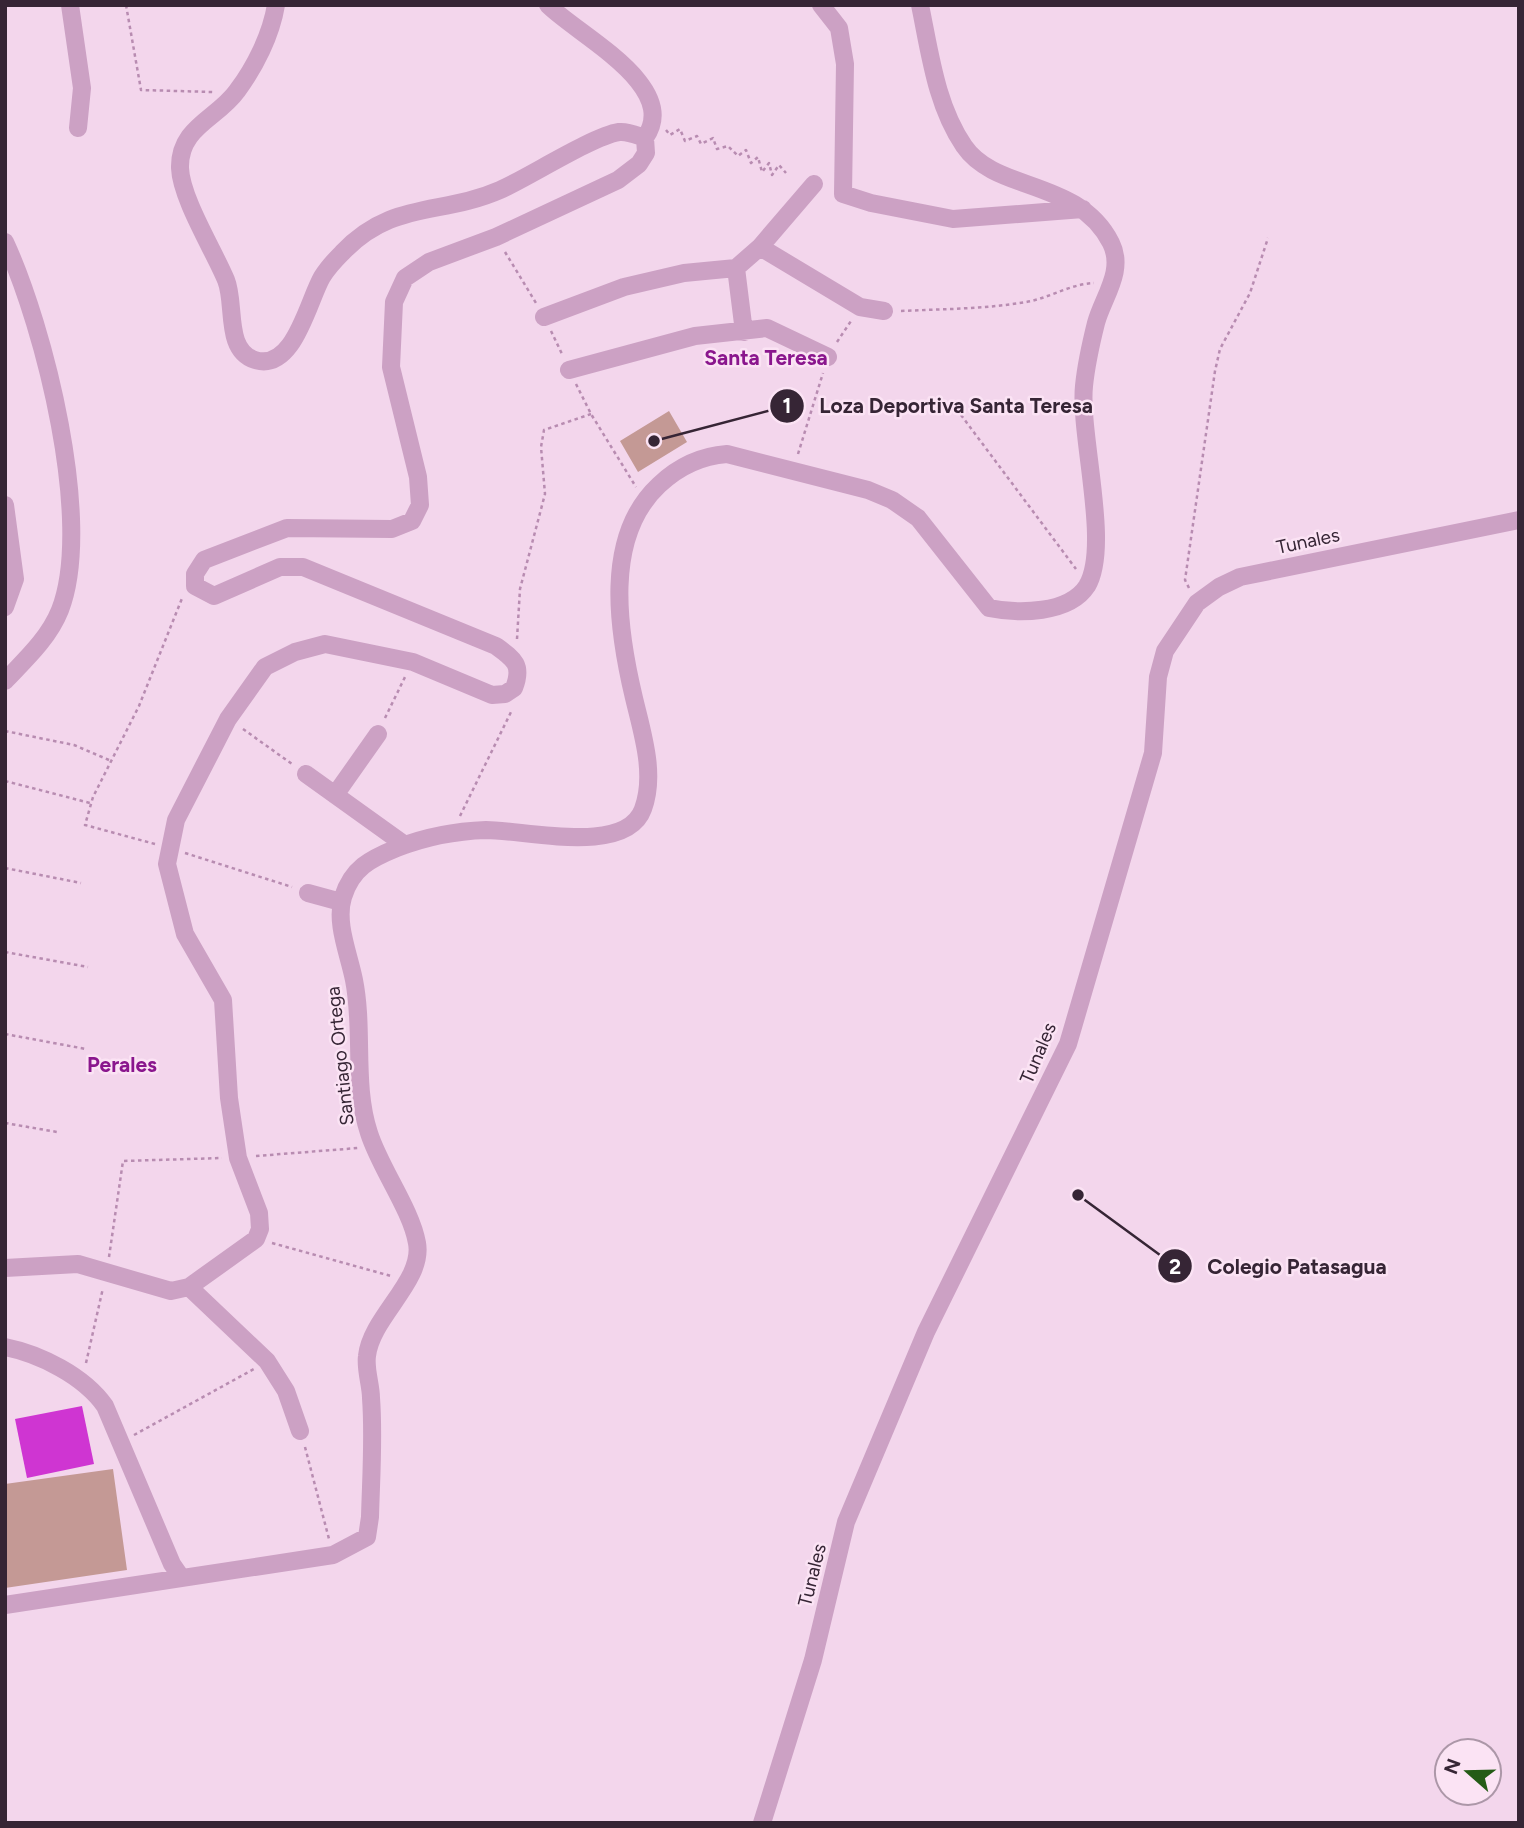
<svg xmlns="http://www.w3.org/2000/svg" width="1524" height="1828" viewBox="0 0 1524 1828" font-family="Figtree,sans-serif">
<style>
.green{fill:#c49995}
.building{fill:#cf35d2}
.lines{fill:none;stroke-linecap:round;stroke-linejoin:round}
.path{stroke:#b88cb1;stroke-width:2.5;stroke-dasharray:3.5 3.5;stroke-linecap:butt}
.minor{stroke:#cca1c4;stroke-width:18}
.labels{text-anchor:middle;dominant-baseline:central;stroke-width:5;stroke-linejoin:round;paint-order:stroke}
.street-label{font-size:19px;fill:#362535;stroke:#fbe3f4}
.neighbourhood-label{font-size:21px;font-weight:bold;fill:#8a168d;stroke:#fbe3f4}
.leader{fill:none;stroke:#362535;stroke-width:2.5}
.callout-dot{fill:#362535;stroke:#fbe3f4;stroke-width:2.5}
.mark-label{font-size:21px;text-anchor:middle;font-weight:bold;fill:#fff}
.callout-label{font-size:21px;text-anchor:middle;font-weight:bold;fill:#362535;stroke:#fbe3f4;stroke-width:5;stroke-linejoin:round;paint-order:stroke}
</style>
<rect width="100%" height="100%" fill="#f3d6ec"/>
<path class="green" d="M669,411l18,31 -49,30 -18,-31z
M113,1469l14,101 -122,18v-104z"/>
<path class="building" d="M82,1406l12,58 -67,14 -12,-59z"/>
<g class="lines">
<path class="path" d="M126,5l15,85 72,2
M666,130l4,5 10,-6 5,12 12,-5 4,8 12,-6 4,11 11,-3 10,10 8,-6 5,13 7,-6 4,15 7,-9 3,12 7,-10 7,8
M505,252l31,51
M901,311c42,-2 84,-2 125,-9 24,-4 44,-18 68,-19
M551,331l12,25
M837,342l14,-21
M576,384l15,30 45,73
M961,415l115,154
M798,454l25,-81
M1189,588l-4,-8 30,-209 5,-22 30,-56 18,-55
M517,639l3,-50 25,-95 -4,-47 3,-17 47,-16
M385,718l20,-41
M243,729l49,35
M5,731l69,14 35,15
M5,781l85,22
M460,816l52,-106
M155,844l-70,-19 8,-28 46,-91 44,-110
M185,853l107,34
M5,868l76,15
M5,952l83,15
M5,1034l81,15
M5,1123l52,9
M256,1156l102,-8
M272,1243l119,33
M109,1257l14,-96 99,-3
M86,1363l17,-75
M134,1435l120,-66
M305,1447l24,92"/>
<path class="minor" d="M70,5l12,83 -4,40
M548,5c31,31 133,81 97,133
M821,5l18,23 6,36 -2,130 28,9 82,16 130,-10
M5,242c39,84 89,281 55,368 -11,28 -35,50 -55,71
M760,247l100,60 24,4
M736,268l8,64
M544,317l80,-30 60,-14 52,-5 24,-21 54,-63
M569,370l126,-34 72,-8 61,29
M5,505l10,74 -10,28
M306,774l99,71
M335,795l43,-61
M308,893l33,9
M5,1268l73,-4 93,27 18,-4 67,-48 4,-10 -1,-16 -21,-55 -9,-60 -6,-98 -38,-66 -18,-70 9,-44 52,-101 37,-52 30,-15 30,-8 88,18 79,33 13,-1 9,-6c9,-23 0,-29 -18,-42l-193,-79h-23l-66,29 -19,-10v-12l9,-14 83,-32 105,1 20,-8 8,-16 -2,-28 -27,-110 3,-65 11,-24 24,-16 67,-25 122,-57 21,-16 7,-11 -1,-15c-9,-3 -17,-7 -26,-6 -26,4 -90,45 -119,58 -59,26 -108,10 -158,63 -7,7 -15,16 -20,24 -14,24 -28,95 -67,83 -31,-10 -19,-56 -29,-80 -12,-29 -45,-82 -46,-112 -1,-41 37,-49 57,-77 18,-24 34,-56 39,-86
M189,1287l78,74 19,30 14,40
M5,1347c35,7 79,29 100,59l67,158 9,13
M5,1605l328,-50 34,-18 3,-20c1,-39 4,-80 1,-119 0,-13 -6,-29 -4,-42 4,-39 57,-75 50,-113 -6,-34 -37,-75 -48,-110 -16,-48 -5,-103 -15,-153 -5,-26 -19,-57 -11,-83 9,-29 27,-38 54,-49 28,-11 59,-17 89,-18 39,0 140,26 157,-21 13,-35 -1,-77 -9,-111 -16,-67 -31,-161 25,-213 20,-19 41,-29 68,-31l141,36 24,10 26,18 71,90c29,6 80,6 98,-22 24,-40 -8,-151 -3,-200 2,-20 7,-43 12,-63 7,-26 29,-52 15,-80 -33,-65 -115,-50 -147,-97 -28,-41 -34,-93 -44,-141
M762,1823l51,-163 33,-138 80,-190 142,-288 85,-291 5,-76 7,-26 32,-48 22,-16 21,-10 279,-57"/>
</g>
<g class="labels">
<g class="street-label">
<text transform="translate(1308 541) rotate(-12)">Tunales</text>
<text transform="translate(1038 1053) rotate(-67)">Tunales</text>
<text transform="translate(340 1056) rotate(-96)">Santiago Ortega</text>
<text transform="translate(812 1575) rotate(-76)">Tunales</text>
</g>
<g class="neighbourhood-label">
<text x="766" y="357">Santa Teresa</text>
<text x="122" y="1064">Perales</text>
</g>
</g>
<path class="leader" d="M654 441L787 406M1078 1195L1175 1266"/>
<g class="callout-dot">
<circle cx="654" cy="441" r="7"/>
<circle cx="1078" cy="1195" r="7"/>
<circle cx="787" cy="406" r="18"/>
<circle cx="1175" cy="1266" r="18"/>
</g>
<g class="mark-label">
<text x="787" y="413">1</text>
<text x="1175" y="1274">2</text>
</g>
<g class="callout-label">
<text x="956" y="413">Loza Deportiva Santa Teresa</text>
<text x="1297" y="1274">Colegio Patasagua</text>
</g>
<rect width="1524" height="1828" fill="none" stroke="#362535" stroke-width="14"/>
<g transform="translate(1468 1772) rotate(290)"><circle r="33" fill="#fbe3f4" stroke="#ac97a8" stroke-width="2"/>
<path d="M0-5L12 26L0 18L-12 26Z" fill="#245b16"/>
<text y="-10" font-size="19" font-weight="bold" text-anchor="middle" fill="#362535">N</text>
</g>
</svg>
